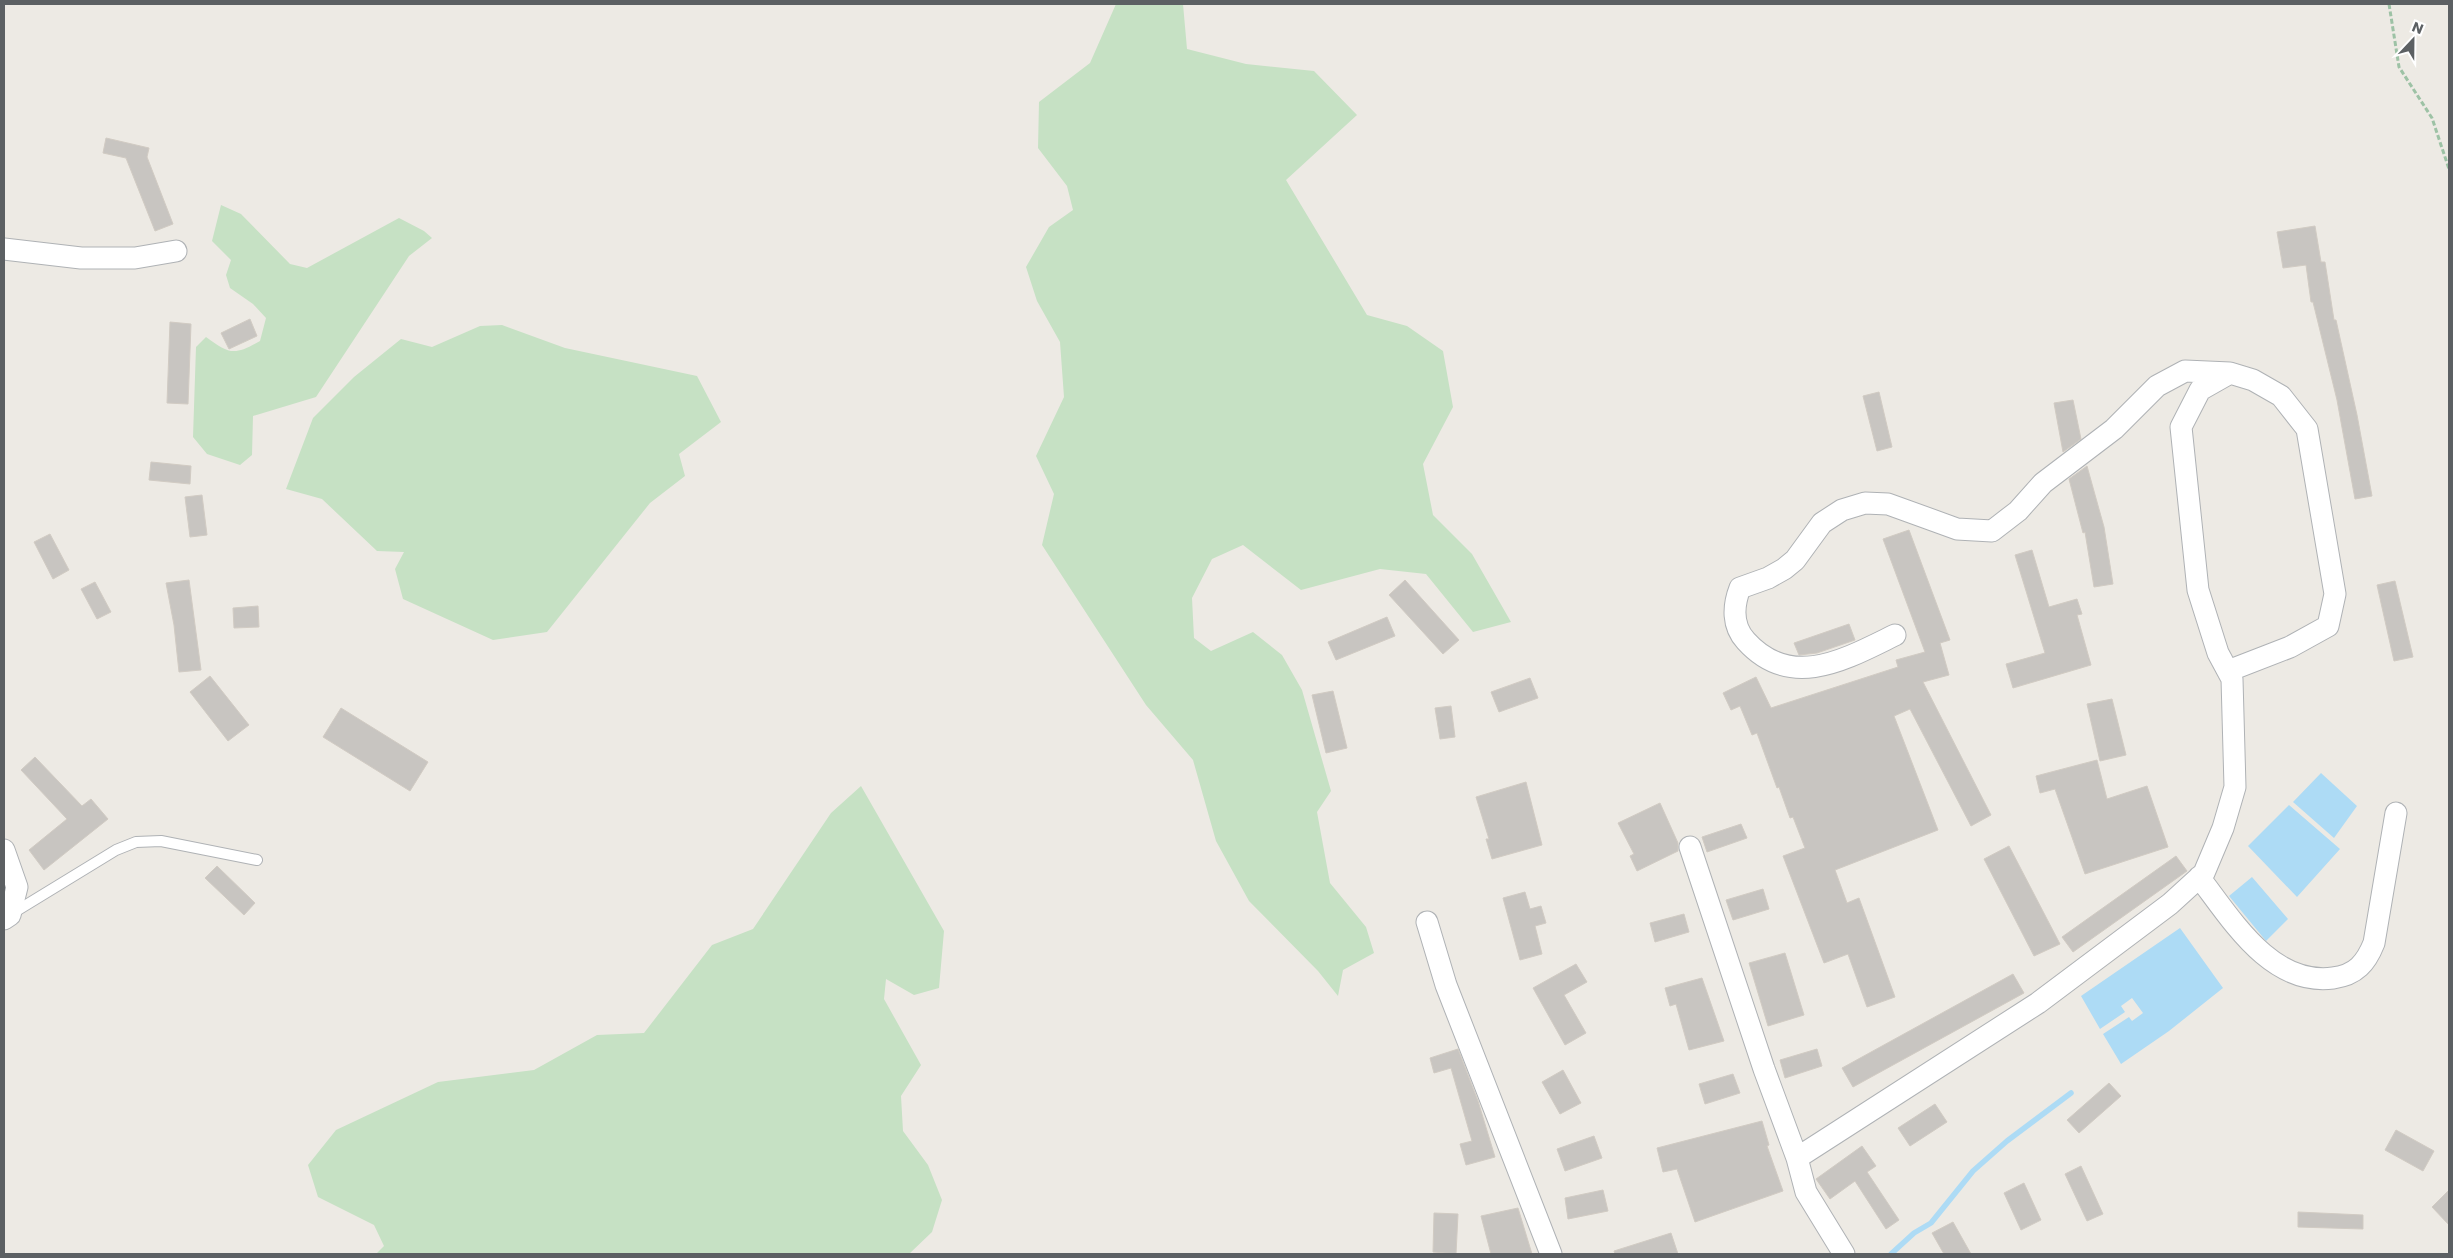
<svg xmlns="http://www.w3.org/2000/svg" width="2453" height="1258" viewBox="0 0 2453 1258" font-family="Poppins,sans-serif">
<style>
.green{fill:#c6e1c4}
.water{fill:#addbf5}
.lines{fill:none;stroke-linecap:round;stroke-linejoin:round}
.stream{stroke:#addbf5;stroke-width:5.5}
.building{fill:#c8c5c1;stroke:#d1cbc3}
.service-casing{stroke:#afb2b5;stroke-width:12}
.minor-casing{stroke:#afb2b5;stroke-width:23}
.path{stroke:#9dc2a5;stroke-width:3;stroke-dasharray:5 2.5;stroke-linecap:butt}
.service{stroke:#fff;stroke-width:10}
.minor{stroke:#fff;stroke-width:21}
</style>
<rect width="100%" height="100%" fill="#edeae4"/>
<path class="green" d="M1116,4h67l4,45 59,15 68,7 43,44 -71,65 81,135 40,11 36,25 10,56 -30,57 10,51 39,39 39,68 -38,10 -47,-58 -46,-5 -79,21 -58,-45 -31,14 -20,39 2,40 17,13 42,-19 29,23 20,35 29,101 -14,21 13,71 36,44 8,26 -31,17 -5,26 -20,-25 -69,-70 -33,-60 -23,-81 -47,-55 -104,-160 12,-51 -18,-38 28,-59 -4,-55 -23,-41 -11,-34 23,-40 24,-17 -6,-24 -29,-38 1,-46 51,-39z
M221,205l20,9 49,50 17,4 92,-50 25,13 8,7 -23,18 -93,141 -63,19 -1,39 -12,10 -33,-11 -14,-17 3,-90 10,-10c23,17 28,19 54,4l6,-23 -13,-14 -23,-16 -4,-13 5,-15 -19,-19z
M502,325l63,23 132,28 24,46 -42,32 6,22 -35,27 -103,129 -54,8 -90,-41 -8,-30 9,-17 -27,-1 -55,-52 -36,-10 27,-71 41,-41 47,-38 31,8 48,-21z
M861,786l83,145 -5,57 -25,7 -28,-16 -2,20 37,66 -20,31 2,35 25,34 14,35 -10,32 -23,22h-533l8,-8 -10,-21 -56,-28 -10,-32 28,-35 102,-48 96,-12 63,-35 47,-2 68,-88 41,-16 78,-116z"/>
<path class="water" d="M2321,773l36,33 -23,32 -41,-36z
M2289,805l51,44 -43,48 -49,-51z
M2252,877l36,42 -22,22 -37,-45z
M2180,928l43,60 -54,43 -48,33 -18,-30 26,-17 3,4 11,-8 -11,-15 -11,8 4,6 -25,17 -19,-33z"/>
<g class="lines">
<path class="stream" d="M1891,1254l23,-21 17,-10 42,-52 34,-30 64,-48"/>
</g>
<path class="building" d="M106,138l43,10 -2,9 26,67 -18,7 -29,-73 -23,-5z
M2315,226l6,36h4l9,58h2l21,95 15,81 -17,3 -18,-99 -24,-98h-2l-5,-37 -23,3 -6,-36z
M250,319l7,17 -28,13 -8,-16z
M170,322l21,2 -3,80 -21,-1z
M1879,392l13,55 -15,4 -14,-55z
M2073,400l8,39 -18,13 -9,-49z
M151,462l40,4 -1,18 -41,-4z
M2087,466l17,61 9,57 -19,3 -9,-55 -2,1 -14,-54z
M202,495l5,40 -17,2 -5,-40z
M1909,530l41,110 -10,3 9,32 -26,7 68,133 -20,11 -61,-117 -16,7 44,114 -103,40 12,33 12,-5 36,99 -28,10 -19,-53 -24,9 -41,-107 22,-8 -12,-31 -3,1 -11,-31 -2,1 -20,-55 -5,2 -12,-29 -9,4 -8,-17 33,-16 15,31 127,-41 -2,-7 29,-8 -42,-113z
M50,534l19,36 -16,9 -19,-37z
M2032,550l17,57 28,-8 5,15 -5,1 14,50 -78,23 -7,-24 39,-11 -30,-98z
M189,580l12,90 -22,2 -5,-47 -8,-42z
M1405,580l54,60 -16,14 -54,-59z
M2395,581l18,76 -19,4 -17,-76z
M95,582l16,30 -14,7 -16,-30z
M258,606l1,21 -25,1 -1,-20z
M1387,617l8,19 -59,24 -8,-18z
M1849,624l6,16 -38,13 -18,2 -5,-12z
M210,676l39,49 -21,16 -38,-49z
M1530,678l8,20 -39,14 -8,-20z
M1333,691l14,57 -21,5 -14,-58z
M2112,699l14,56 -26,6 -13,-57z
M1451,706l4,31 -15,2 -5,-31z
M341,708l87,54 -18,29 -87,-54z
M35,757l47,49 9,-7 17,20 -64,51 -15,-20 38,-31 -46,-49z
M2097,760l10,39 40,-13 21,61 -83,27 -30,-85 -15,4 -4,-17z
M1526,782l16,63 -50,14 -6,-20h3l-13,-42z
M1660,803l18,40v8l-41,20 -7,-15 4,-2 -16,-31z
M1741,824l6,14 -40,14 -5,-15z
M2009,846l51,98 -26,12 -50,-97z
M2176,856l11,15 -114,81 -11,-15z
M217,866l38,37 -11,12 -39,-37z
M1763,889l6,20 -36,11 -7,-20z
M1525,892l5,17 11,-3 5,17 -11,3 7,28 -22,6 -17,-62z
M1684,914l5,18 -34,10 -5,-19z
M1785,953l19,62 -36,11 -19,-63z
M1576,964l11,18 -23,13 22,38 -21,12 -32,-57z
M2013,974l11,19 -171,94 -11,-19z
M1702,978l22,63 -35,9 -13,-46 -6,2 -5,-18z
M1458,1049l20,52 17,56 -29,8 -6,-21 12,-3 -21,-73 -17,5 -4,-15z
M1817,1049l5,17 -37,12 -5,-18z
M1563,1070l18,33 -21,11 -18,-32z
M1733,1074l7,19 -35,11 -6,-20z
M2109,1083l12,13 -42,37 -12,-13z
M1935,1104l12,18 -37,24 -12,-18z
M1762,1121l7,24 -2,1 16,45 -88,31 -18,-53 -14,3 -6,-24z
M2396,1130l38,21 -11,20 -38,-21z
M1594,1136l8,22 -37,13 -8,-22z
M1862,1146l14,20 -9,6 32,48 -13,9 -31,-48 -25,18 -14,-20z
M2081,1166l22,48 -16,7 -22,-47z
M2024,1183l17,37 -20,10 -17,-37z
M1603,1190l5,21 -40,8 -3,-21z
M2449,1190v35l-17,-18z
M1518,1208l14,46h-41l-10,-38z
M2298,1212l65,3v14l-65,-2z
M1434,1213l24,1 -2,40 -23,-2z
M1953,1222l18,32h-27l-12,-21z
M1671,1233l7,21h-63l-1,-3z"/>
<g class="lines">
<defs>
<path id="service" d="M13,913l103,-63 20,-8 25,-1 96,19"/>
<path id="minor" d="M4,249l77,9h54l41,-7
M1895,635c-49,24 -104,56 -149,6 -14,-15 -13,-35 -6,-53l28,-10 16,-9 11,-9 27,-37 20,-13 23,-7 23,1 69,25 35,2 26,-20 25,-28 71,-54 43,-43 28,-15 45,2 23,7 28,16 26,33 28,165 -7,32 -38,21 -62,24
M1690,847l74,222 33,89 9,34 38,62
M4,850l13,37 -7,28 -6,4
M2199,877c33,43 72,109 134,101 23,-3 33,-15 41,-35l22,-130
M1427,922l19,63 105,269
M1797,1158l241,-155 132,-99 34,-31 19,-45 12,-41 -3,-108 -14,-26 -20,-63 -17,-163 19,-37 30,-17"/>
</defs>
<use href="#service" class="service-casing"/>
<use href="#minor" class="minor-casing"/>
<path class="path" d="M2389,4l10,63 33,51 17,51"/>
<use href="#service" class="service"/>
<use href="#minor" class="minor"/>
</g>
<rect width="2453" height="1258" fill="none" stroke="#5c6063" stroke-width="10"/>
<g transform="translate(2413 40) rotate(22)" stroke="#ffffff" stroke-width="4" paint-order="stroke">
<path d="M0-4L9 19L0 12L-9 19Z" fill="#5c6063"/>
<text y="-8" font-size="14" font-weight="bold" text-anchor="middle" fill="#5c6063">N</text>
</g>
</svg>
